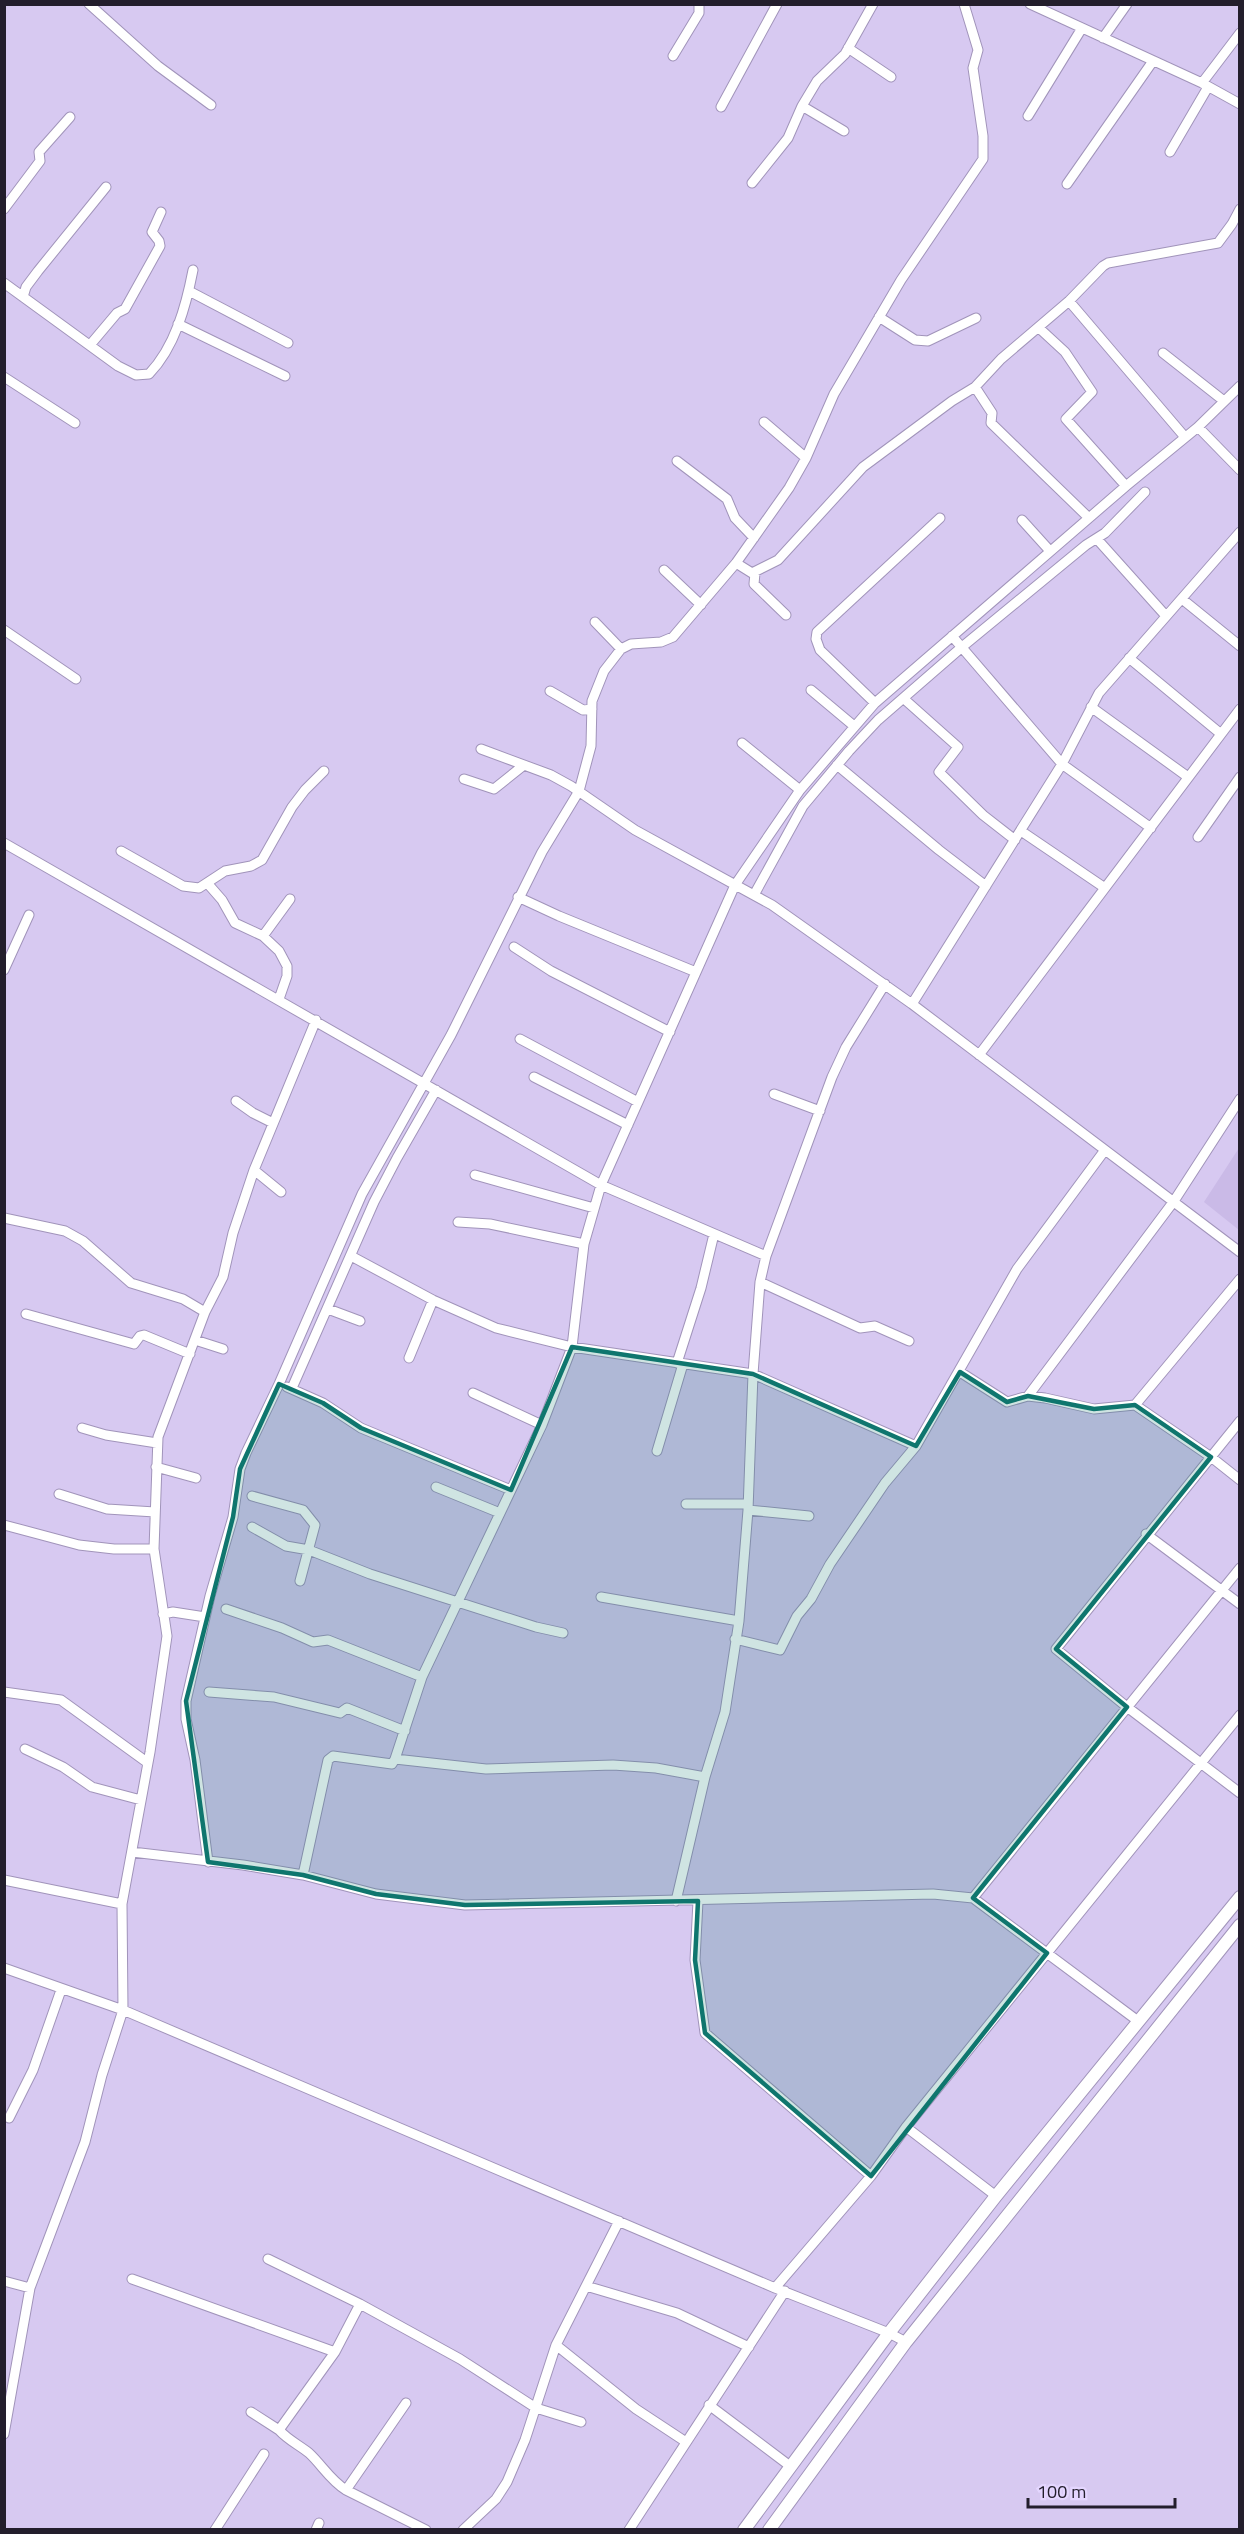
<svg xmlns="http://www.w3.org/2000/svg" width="1244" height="2534" viewBox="0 0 1244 2534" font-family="'Titillium Web',sans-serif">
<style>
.built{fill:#cabae7}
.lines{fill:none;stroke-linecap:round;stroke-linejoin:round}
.minor-casing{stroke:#a194ba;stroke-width:11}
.tertiary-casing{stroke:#a194ba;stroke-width:14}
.minor{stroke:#fff;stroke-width:9}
.tertiary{stroke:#fff;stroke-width:12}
.marked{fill:#0f766e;fill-opacity:0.2;stroke:#0f766e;stroke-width:4.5;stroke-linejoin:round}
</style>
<rect width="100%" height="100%" fill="#d7c9f1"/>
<path class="built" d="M1239,1148v82l-35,-28z"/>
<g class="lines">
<defs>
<path id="minor" d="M89,4l69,62 53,39
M1030,4l172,79 38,21
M1103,38l24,-34
M848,48l43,29
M673,56l26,-43v-9
M1202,83l38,-50
M802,106l42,25
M721,107l56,-103
M1028,116l54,-88
M1170,152l38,-65
M752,183l36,-45 14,-32 15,-25 28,-27 28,-50
M1067,184l86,-123
M4,209l36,-48 -1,-9 31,-35
M4,283l114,83 18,9 13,-1c26,-27 37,-68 44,-104
M189,291l99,52
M23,297l3,-10 12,-16 68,-84
M1069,301l115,135
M879,317l36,23 13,1 48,-23
M178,324l107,52
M1039,328l26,24 27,40 -26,27 60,67
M90,345l27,-32 8,-4 35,-63 -1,-5 -7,-9 9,-20
M1163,353l61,48
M4,377l71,46
M975,387l17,26 -1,10 98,95
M764,422l42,36
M1198,427l42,43
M677,461l50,38 8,19 19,20
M1022,520l28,31
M1097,539l69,77
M736,563l16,10 26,-13 85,-93 89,-66 23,-14 26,-28 68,-58 34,-35 5,-3 110,-20 14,-19 8,-15
M664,570l37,35
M755,573l-1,11 32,31
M1182,599l58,47
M595,622l26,27
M4,630l72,49
M952,636l110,128 89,64
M1129,658l92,76
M811,690l43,36
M550,691l33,19 9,-1
M903,698l55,49 -19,25 44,43 32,25
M875,703l-55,-53 -4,-11 1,-7 123,-114
M1091,707l97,70
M742,743l58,47
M481,749l70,26 20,11 64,44 137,75 140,99 328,248
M837,765l102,85 47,36
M464,779l30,10 30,-24
M1021,831l84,57
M1198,837l42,-60
M4,843l597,342 165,71
M121,851l62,35 16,2 26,-17 26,-5 11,-6 30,-53 13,-17 19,-19
M208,884l14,16 13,23 28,13 16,15 8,15v10l-8,23
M754,895l49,-89 46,-55 29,-31 84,-73 124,-102 19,-12 40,-41
M518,897l41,19 137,56
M263,936l27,-37
M514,947l37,24 119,61
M4,970l25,-55
M912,1004l150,-240 37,-71 141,-161
M520,1039l118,63
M979,1055l261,-346
M534,1077l94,48
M774,1094l46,17
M236,1101l17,12 20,10
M254,1170l27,22
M475,1175l119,33
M4,1218l61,13 18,10 48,42 52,16 22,13
M458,1222l32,2 94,20
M351,1256l82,44 63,28 76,19 181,27 163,72
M760,1282l100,46 15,-2 34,15
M328,1309l32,12
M26,1314l108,30 6,-8 4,-1 46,19
M195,1340l28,9
M409,1358l24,-58
M677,1363l24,-75 13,-54
M960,1372l47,30 21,-6 17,2 49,11 41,-4 76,52 29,23
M287,1387l36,16 38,25 150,62
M292,1388l82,-186 23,-44 39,-68
M473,1393l69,32
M1028,1396l146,-195 66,-102
M1135,1405l105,-126
M1240,1421l-184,228 71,58 113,86
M82,1428l24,7 51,8
M657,1451l26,-87
M156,1467l40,11
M436,1487l64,26
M59,1494l48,15 48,3
M252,1496l51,14 12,15 -15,56
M686,1504h62
M748,1510l61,6
M4,1525l75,20 35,4h40
M252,1527l34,19 23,4 61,24 166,53 27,6
M1146,1534l94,70
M601,1597l138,24
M226,1609l56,19 31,14 15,-2 94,37
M163,1614l10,-2 32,5
M735,1639l45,11 17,-34 14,-17 19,-35 55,-81 31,-37 101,-177 88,-119
M4,1692l57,8 87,63
M209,1692l65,5 66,16 7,-5 58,23
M25,1749l38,18 29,20 49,13
M395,1759l91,10 127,-4 43,3 49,9
M132,1852l111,13 60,10 73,19 89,11 468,-11 40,4 165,123
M208,1862l-13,-102 -9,-41v-18l24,-105 23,-79 7,-48 6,-16 33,-69 83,-190 89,-159 91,-183 37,-61 12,-45 1,-45 12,-30 17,-22 10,-5 30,-2 12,-5 63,-74 53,-75 17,-30 28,-64 67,-114 82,-121v-23l-10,-68 5,-18 -14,-46
M303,1875l25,-115 5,-4 59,8 3,-5 27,-82 120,-252 30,-78 12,-103 17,-59 134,-300 65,-95 75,-87 251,-217 72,-59 42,-41
M4,1880l118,24
M973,1898l267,-330
M676,1901l29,-124 20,-65 14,-91 9,-111 5,-136 7,-92 6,-26 66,-179 14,-30 39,-63
M698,1901l-3,59 10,73 166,143
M4,1968l119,42 652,278 114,45 17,9
M9,2118l24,-48 28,-80
M906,2127l90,69
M268,2259l92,45
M132,2279l203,73
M4,2281l26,7
M586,2286l91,27 72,34
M775,2288l96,-112 35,-49 334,-412
M556,2345l80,64 50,33
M406,2403l-60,87 80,40
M709,2405l81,61
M251,2412l28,18
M4,2434l26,-146 55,-146 17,-67 21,-65 -1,-106 28,-152 17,-116 -13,-87 4,-112 47,-125 18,-35 10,-44 21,-63 62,-150
M346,2490c-16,-10 -24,-25 -37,-37 -10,-8 -21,-13 -30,-23l56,-78 25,-48 100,55 76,49 45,14
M215,2530l49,-76
M316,2530l3,-7
M463,2530l33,-31 11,-17 18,-42 31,-95 63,-124
M629,2530l156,-239"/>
<path id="tertiary" d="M744,2530l145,-197 107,-137 244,-299
M769,2530l137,-188 334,-417"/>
</defs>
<use href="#minor" class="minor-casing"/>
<use href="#tertiary" class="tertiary-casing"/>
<use href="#minor" class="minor"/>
<use href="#tertiary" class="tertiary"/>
</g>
<path class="marked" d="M572,1347l181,27 163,72 44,-74 47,30 21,-6 66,13 41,-4 76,52 -155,192 71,58 -154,191 74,55 -176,223 -166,-143 -10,-73 3,-59 -233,4 -89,-11 -73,-19 -95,-13 -22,-161 47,-184 7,-48 39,-85 44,19 38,25 150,62z"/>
<rect width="1244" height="2534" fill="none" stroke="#231e2c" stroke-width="12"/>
<path d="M1028 2498v9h147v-9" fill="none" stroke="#231e2c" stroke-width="3"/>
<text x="1037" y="2498" font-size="18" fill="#231e2c" stroke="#e4d6ff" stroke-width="4.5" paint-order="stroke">100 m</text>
</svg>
